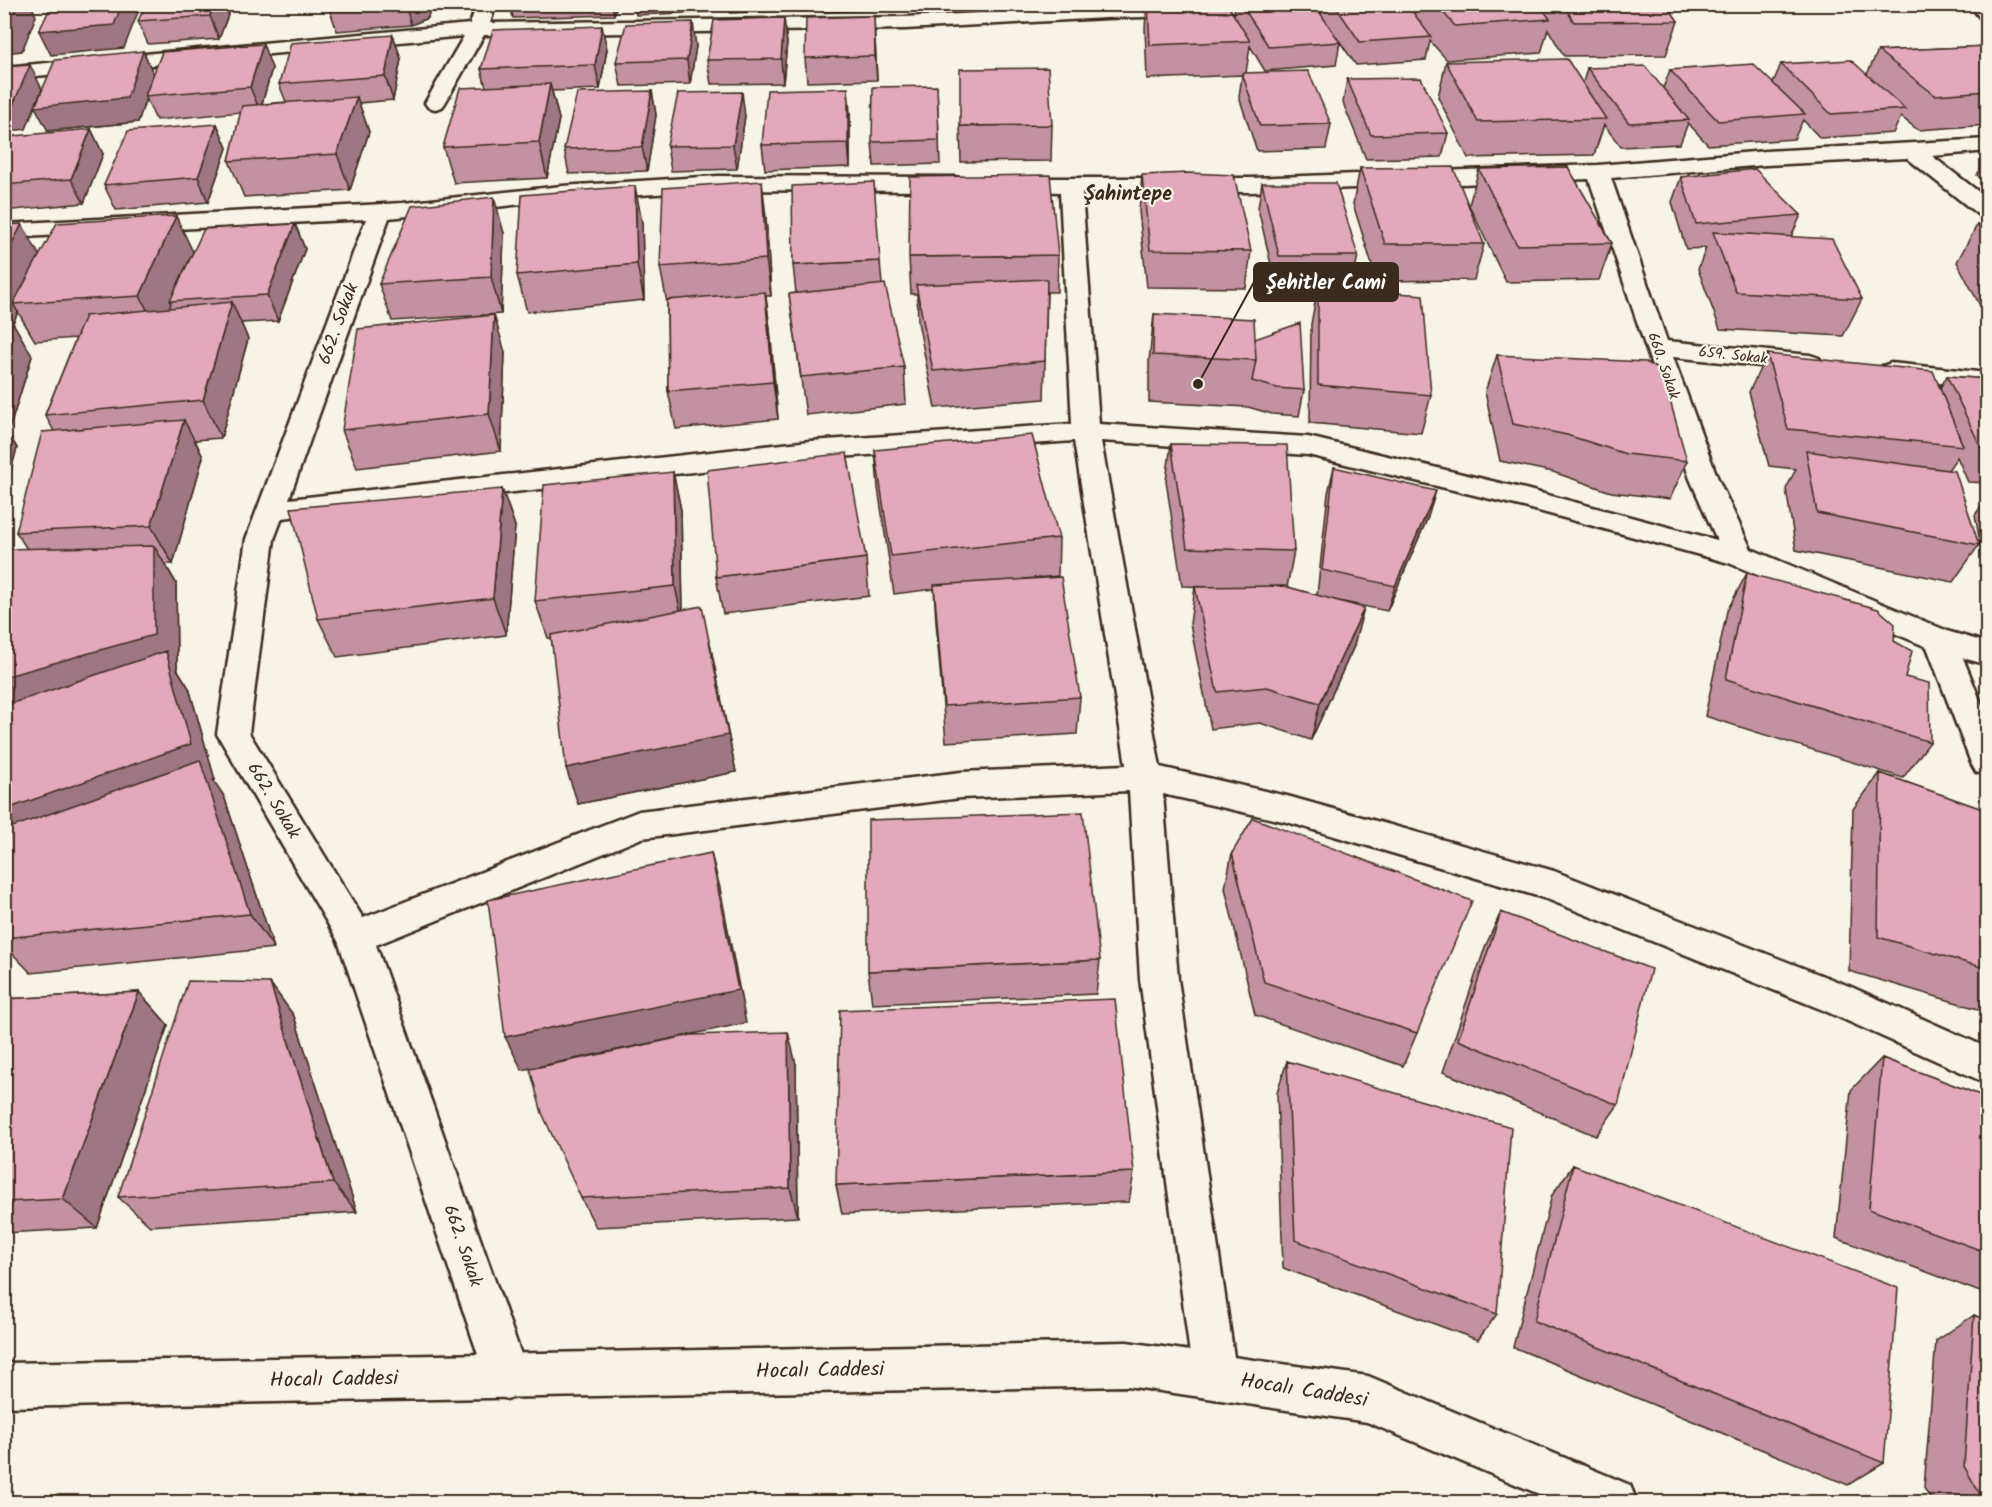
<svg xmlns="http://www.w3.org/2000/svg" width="1992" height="1507" viewBox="0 0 1992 1507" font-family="Kalam,sans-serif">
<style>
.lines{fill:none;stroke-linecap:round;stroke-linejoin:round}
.street-casing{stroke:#3b2a1e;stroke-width:5}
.secondary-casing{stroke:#3b2a1e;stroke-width:5}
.street{fill:#f7f3e8;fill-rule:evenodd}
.secondary{fill:#f7f3e8;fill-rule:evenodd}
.wall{fill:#c291a2;stroke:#3b2a1e;stroke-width:1.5}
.shaded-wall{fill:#9e7684;stroke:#3b2a1e;stroke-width:1.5}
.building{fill:#e2a9bc;stroke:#3b2a1e;stroke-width:1.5}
.labels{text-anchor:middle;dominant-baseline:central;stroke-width:4.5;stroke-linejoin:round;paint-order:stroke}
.far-street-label{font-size:15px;fill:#3b2a1e;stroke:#f7f3e8}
.street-label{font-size:18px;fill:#3b2a1e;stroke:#f7f3e8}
.far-district-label{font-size:20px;font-weight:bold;fill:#3b2a1e;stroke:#f7f3e8}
.near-street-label{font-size:21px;fill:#3b2a1e;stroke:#f7f3e8}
.leader{fill:none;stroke:#3b2a1e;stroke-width:2}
.callout-dot{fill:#3b2a1e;stroke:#f7f3e8;stroke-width:2}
.callout{fill:#3b2a1e;stroke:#3b2a1e;stroke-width:2}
.callout-label{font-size:20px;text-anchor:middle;font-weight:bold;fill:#fff}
</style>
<rect width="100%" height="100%" fill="#f7f3e8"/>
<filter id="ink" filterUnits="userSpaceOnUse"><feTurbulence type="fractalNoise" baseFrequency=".0167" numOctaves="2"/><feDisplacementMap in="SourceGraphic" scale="12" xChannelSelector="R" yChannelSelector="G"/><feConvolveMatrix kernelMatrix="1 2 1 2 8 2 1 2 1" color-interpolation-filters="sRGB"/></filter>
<g filter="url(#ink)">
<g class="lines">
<defs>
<path id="street" d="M477,4h19l-6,19 415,-6 201,-11 174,-2 -2,4 -7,2 -51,5 -114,3 -201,11 -421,6 -39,68 -3,4 -7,2 -7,-2 -3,-4 39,-67 -460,43v-12l466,-43z
M1969,4h19v17l-7,-2z
M1988,139v12l-56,5 56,43v19l-8,-2 -73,-58 -141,7 -155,13 56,163 143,14 9,3 4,5 -4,5 -9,3 -137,-14 45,122 33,70 199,83 38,11v22l-25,-7 25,62v56l-12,-4 -5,-9 -44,-116 -198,-84 -205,-56 -216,-52 -207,-14 59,326 127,29 267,75 295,115 139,62v36l-165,-74 -276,-111 -260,-77 -124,-28 15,185 59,398 -6,16 -16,6 -16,-6 -6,-16 -53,-398 -11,-188 -168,7 -319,40 -266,107 153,432 -6,16 -16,6 -16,-6 -153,-452 -121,-207 29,-195 120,-320 -362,19v-14l399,-21 159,-17 156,-10 237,1 8,2 3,5 -3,5 -8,2 -237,-1 -156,10 -173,18 -100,281 521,-58 262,-17 -12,-232 -62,-2 -3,-5 3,-5 8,-2h245l347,-13 168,-14zM1589,179l101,300 27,61 -192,-51 -217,-52 -209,-13 -17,-232h169zM1074,441l52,324 -165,7 -322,39 -276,107 -114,-185 25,-194 8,-21 528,-59z
M1891,363l97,10v16l-106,-13 -4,-5 4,-5z"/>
<path id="secondary" d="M1127,1342l241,34 262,109 7,17h-79l-191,-80 -240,-36 -1123,21v-44z"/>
</defs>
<use href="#street" class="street-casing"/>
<use href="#secondary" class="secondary-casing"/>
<use href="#street" class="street"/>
<use href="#secondary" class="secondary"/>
</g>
<path class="wall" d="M232,4l-13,35 -71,5 -10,-23z
M330,4h100l-2,14 -17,7 -74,6 -8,-23z
M510,4h107l-3,11 -101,3z
M634,4h75l-1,8 -72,3z
M729,4h69v6l-68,3z
M822,4h73v5l-72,3z
M1147,4h80l7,11 1,-11h79l7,9 1,-9h344l12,17 -12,34 -102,1 -16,-27 -7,24 -94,7 -17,-19 -4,19 -70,5 -16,-23 -4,23 -71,6 -15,-25 -4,27 85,51 -5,25 -69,2 -18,-54 3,-22 -95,4 -2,-51z
M393,35l8,24 -8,41 -34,3 10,29 -19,58 -106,7 -15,-36 12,-49 -85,8 -10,-22 -8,24 -90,9 95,-80 10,23 119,-6 -10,36 24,-2 -7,-18z
M875,39l2,41 -70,2 -2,-24z
M787,42l-4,41 -72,1 -4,-24z
M696,46l-6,38 -69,2 -5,-24z
M1988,46v79l-70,5 -17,-13 -8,16 -73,5 -17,-18 -9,19 -86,6 -20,-22 -8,21 -59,3 -17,-22 -10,30 -126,3 -30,-61 8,-35 137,21 4,-15 76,20 7,-18 103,13 8,-19 86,10 11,-23z
M607,49l-7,40 -48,2 7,28 -12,59 -93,5 -11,-36 43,-60 -5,-18z
M1347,79l101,54 -6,24 -76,2 -23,-56z
M937,86l3,78 -66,2 -2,-24z
M652,91l4,24 -9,56 -78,3 -5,-25z
M850,112v55l-85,3 -3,-25z
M745,116l-8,53 -66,2 -4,-25z
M217,124l10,24 -19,54 -92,8 -12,-25z
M1052,125l-1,36 -90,1 -1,-36z
M91,129l12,25 -19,49 -80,8v-55z
M1988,155v29l-11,-9z
M1360,168l124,76 -10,36 -97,1 -24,-77z
M1479,169l133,74 -13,37 -93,2 -37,-77z
M1142,175l109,76 -5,37 -99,-1 -8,-76z
M1681,177l120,38 -10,22 71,62 -19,37 -123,-7 -22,-60 8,-21 -20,1 -14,-47z
M1262,183l96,73 -6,26h-77l-17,-74z
M766,217l5,79h-5l4,33 8,90 -102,10 -8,-38 -1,-88 -7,-36z
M642,222l2,78 -117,12 -10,-37z
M295,224l10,25 -27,72 -37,2 7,16 -27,99 -26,2 8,17 -30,107h-8l11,19 1,86 12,19 26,92h-2l11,16 50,152 -243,25 -27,-28v-396h23l-11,-17 38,-101 -9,-16 31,-77 -41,3 -17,-29 -5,11 19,33 -24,77 9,15 -13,47v-270l35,30 154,-3z
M1977,225l11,1v95l-31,-59z
M504,233l-3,81 -109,7 -13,-37z
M1058,255l-1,37h-10l-3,107 -109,9 -17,-86 -1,-28h-6l-2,-37z
M880,261l2,23 22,83 2,37 -100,11 -17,-121 7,-1 -3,-28z
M1318,287l113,108 -10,38 -111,-10 1,-99z
M1154,314l101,25 49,51 -5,26 -27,-2 -24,-7 -99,-5v-41z
M505,352l-4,99 -144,17 -15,-38z
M1767,354l173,34 7,-12 41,3v104l-20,-1 -11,-25 -9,13 31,75 -26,37 -157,-32 -10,-61 10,-20 -27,-3 -20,-74z
M1497,355l190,106 -17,38 -59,-7 -58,-20 -53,-11 -15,-69z
M1171,444l123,107 -7,36 30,8 11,-102 6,-26 94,50 -41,94 -58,-12 25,47 -43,94 -51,-17 -49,6 -21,-105 5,-37h18l-31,-1 -16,-105z
M875,450l184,88 -1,38 -34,3 56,118 -3,37 -131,8 -10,-120 -2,-33 -40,5 -16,-106z
M673,472l8,38 2,100 27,34 26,128 -158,32 -27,-166h-3l-13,-37z
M502,489l13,37 -9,109 -169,22 -19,-38z
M1988,496v90l-13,-71z
M866,558l3,38 -146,18 -7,-37z
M1747,573l147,68 11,36 25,65 -27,36 -198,-62 22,-105z
M1880,773l108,38v201l-139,-41 4,-162z
M1232,853l185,180 -14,33 -148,-51 -30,-127z
M1501,912l117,193 -22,31 -153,-64 42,-125z
M1100,960l-4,34 -224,10 -4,-33z
M270,983l24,33 63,196 -207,14 -32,-29z
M139,992l29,33 -71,203 -93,5v-234z
M1882,1058l106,40v197l-152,-57 15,-148z
M1287,1061l210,253 -19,26 -195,-72 -6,-175z
M796,1064l2,153 -202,10 -15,-29z
M1573,1165l311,298 -36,22 -335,-138 39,-152z
M1134,1172l-5,30 -287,12 -6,-29z
M1974,1315l14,188h-55l-9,-16 12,-146z"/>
<path class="shaded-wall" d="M10,4h21l5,12 -14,35 -18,2 1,-36z
M122,4h13l3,8 -14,36 -73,7 -12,-24z
M214,4h18l-13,35 -9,-23z
M405,4h25l-2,14 -17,7z
M612,4h5l-3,11z
M874,16l1,23 2,41 -2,-24z
M784,18l3,24 -4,41 -2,-24z
M693,22l3,24 -6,38 -3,-24z
M602,26l5,23 -7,40 -5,-24z
M393,35l8,24 -8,41 -8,-24z
M263,44l9,24 -12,43 -10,-24z
M143,51l11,24 -9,21 1,2 -8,24 -90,9 -13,-24z
M30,65l12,24 -16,40 -22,3v-26z
M550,84l9,35 -12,59 -8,-36z
M848,88l2,24v55l-2,-24z
M652,91l4,24 -9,56 -5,-24z
M742,92l3,24 -8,53 -4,-24z
M357,97l12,35 -19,58 -13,-36z
M217,124l10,24 -19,54 -10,-25z
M91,129l12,25 -19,49 -13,-24z
M762,181l4,36 5,79 -5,-37z
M635,186l7,36 2,78 -7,-36z
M494,197l10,36 -3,81 -10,-37z
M176,216l17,36 -23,49 1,3 -12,29 -19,-37z
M22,224l20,36 -29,44 5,8 -5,11 19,33 -24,77 9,15 -13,47v-236z
M295,224l10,25 -27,72 -11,-26z
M765,292l5,37 8,90 -5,-37z
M232,302l16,37 -27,99 -18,-38z
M494,315l11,37 -4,99 -12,-37z
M184,420l19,37 -30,107 -22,-38z
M673,472l8,38 2,113 -8,-37z
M502,489l13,37 -9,109 -13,-37z
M1436,491l-8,26 -41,94 8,-25z
M154,546l22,37 1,86 12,19 26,92h-2l11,16 50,152 -24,-34 -246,-84v-153z
M1364,608l-10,38 -43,94 9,-37z
M710,644l26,128 -158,32 -12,-36z
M711,853l9,35 26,135 -224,47 -17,-33z
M270,983l24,33 63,196 -24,-29z
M139,992l29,33 -71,203 -34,-29z
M788,1032l8,32 2,153 -8,-29z"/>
<path class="building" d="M4,4h6l-5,13h-1z
M52,4h70l-8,21 -75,6z
M146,4h68l-4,12 -72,5z
M330,4h42l-43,4z
M1148,4h79l23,37 -100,4z
M1241,4h73l26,38 -71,5z
M1334,4h73l24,33 -71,5z
M1436,4h103l11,15 -95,7z
M1563,4h103l12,17 -104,1z
M874,16l1,40 -70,2 1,-40z
M784,18l-3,41 -74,1 7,-40z
M693,22l-6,38 -71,2 10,-38z
M602,26l-7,39 -114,4 12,-39z
M393,35l-8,41 -106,8 12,-41z
M263,44l-13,43 -105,9 17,-44z
M1988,46v45l-53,4 -57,-44z
M143,51l-16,47 -92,9 20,-47z
M1567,59l39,60 -128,3 -32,-60z
M1851,60l54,49 -74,5 -50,-50z
M1753,64l52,50 -87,7 -48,-51z
M30,65l-17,40 -9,1v-39z
M1645,66l44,54 -60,3 -42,-55z
M1048,68l4,57 -92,1v-57z
M1308,71l23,53 -71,2 -18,-53z
M1421,78l27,55 -77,2 -24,-56z
M550,84l-11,58 -96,5 17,-59z
M937,86l2,54 -67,2 1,-55z
M848,88v55l-86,2 5,-55z
M652,91l-10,56 -78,2 13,-56z
M742,92l-9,53 -66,1 11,-53z
M357,97l-20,57 -108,7 13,-55z
M217,124l-19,53 -94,8 24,-54z
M91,129l-20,50 -67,6v-29l10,-20z
M1453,167l31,77h-99l-25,-76z
M1568,167l44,76 -95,2 -38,-76z
M1755,169l46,46 -105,9 -15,-47z
M1188,173l46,2 17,76 -101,-1 -8,-75z
M1050,175l8,80 -149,2 1,-80z
M762,181l4,78 -106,8 3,-79z
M874,182l6,79 -87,4 -1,-79z
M1262,183h74l22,73h-79z
M635,186l2,78 -120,11 5,-80z
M494,197l-3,80 -112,7 33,-78z
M176,216l-36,80 -127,8 44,-81z
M22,224l-18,35v-34z
M295,224l-28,71 -97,6 34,-72z
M1977,225l11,1v18z
M1713,232l119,7 30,60 -126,-7z
M1047,279l-2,82 -112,10 -17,-86z
M885,284l19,83 -103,10 -12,-83z
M1318,287l105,8 8,100 -113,-10z
M765,292l8,90 -105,9 -1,-91z
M232,302l-29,98 -158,15 40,-99z
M1154,314l100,5 2,41 -103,-5z
M494,315l-5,99 -147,16 16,-101z
M4,319h6l-6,16z
M1300,323l4,67 -27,-2 -25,-7 4,-21 -1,-21z
M1767,354l166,17 30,75 -175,-17z
M1497,355l149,7 16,10 25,89 -61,-7 -59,-19 -54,-11z
M1947,376l41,3v77h-3z
M184,420l-33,106 -135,6 26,-100z
M1032,435l27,103 -168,18 -16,-106z
M1171,444l116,1 7,106 -107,-3z
M1806,451l149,20 24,74 -162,-32z
M847,453l19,105 -150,19 -9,-107z
M1334,467l102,24 -41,95 -73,-16z
M673,472l2,114 -140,15 9,-116z
M502,489l-9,109 -175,21 -27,-111z
M154,546v89l-150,42v-128z
M1747,573l131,36 17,15 -1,17 18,10 -7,26 24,6 1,59 -204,-63z
M1061,577l19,120 -136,9 -10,-121z
M1284,586l80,22 -44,95 -53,-16 -50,5 -22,-105z
M702,606l26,129 -162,33 -15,-133z
M166,651l25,93 -187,66v-104z
M200,760l50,154 -246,24v-108z
M1880,773l108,38v158l-110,-32z
M1083,812l17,148 -232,11v-151z
M1253,818l219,83 -55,132 -153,-51 -32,-129z
M711,853l27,137 -233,47 -17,-137z
M1501,912l150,57 -33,136 -160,-65z
M188,981l82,2 63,200 -215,14z
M139,992l-76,207 -59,3v-203z
M1115,999l19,173 -298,13 4,-175z
M788,1032l2,156 -209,10 -39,-85 -12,-44 161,-34z
M1882,1058l106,40v155l-119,-44z
M1287,1061l224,66 -14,187 -202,-74z
M1573,1165l325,123 -14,175 -350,-142z
M1974,1315l14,6v182h-3l-21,-37z"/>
</g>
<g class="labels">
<g class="far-street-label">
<text transform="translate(1733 356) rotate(6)">659. Sokak</text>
<text transform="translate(1663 366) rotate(71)">660. Sokak</text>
</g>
<g class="street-label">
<text transform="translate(339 324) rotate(-70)">662. Sokak</text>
<text transform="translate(273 801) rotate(59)">662. Sokak</text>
<text transform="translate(462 1246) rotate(71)">662. Sokak</text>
</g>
<g class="far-district-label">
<text x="1128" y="195">Şahintepe</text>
</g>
<g class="near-street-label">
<text transform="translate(820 1371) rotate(-1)">Hocalı Caddesi</text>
<text transform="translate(334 1380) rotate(-1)">Hocalı Caddesi</text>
<text transform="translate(1304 1391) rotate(9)">Hocalı Caddesi</text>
</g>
</g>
<path class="leader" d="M1198 384L1254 282"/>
<circle class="callout-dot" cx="1198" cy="384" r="6"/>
<rect class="callout" x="1254" y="263" width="144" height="38" rx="6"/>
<g class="callout-label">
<text x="1326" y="289">Şehitler Cami</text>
</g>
<rect width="1992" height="1507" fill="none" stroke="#f7f3e8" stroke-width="24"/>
<rect x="12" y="12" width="1968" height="1483" fill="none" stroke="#3b2a1e" stroke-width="2" filter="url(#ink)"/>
</svg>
